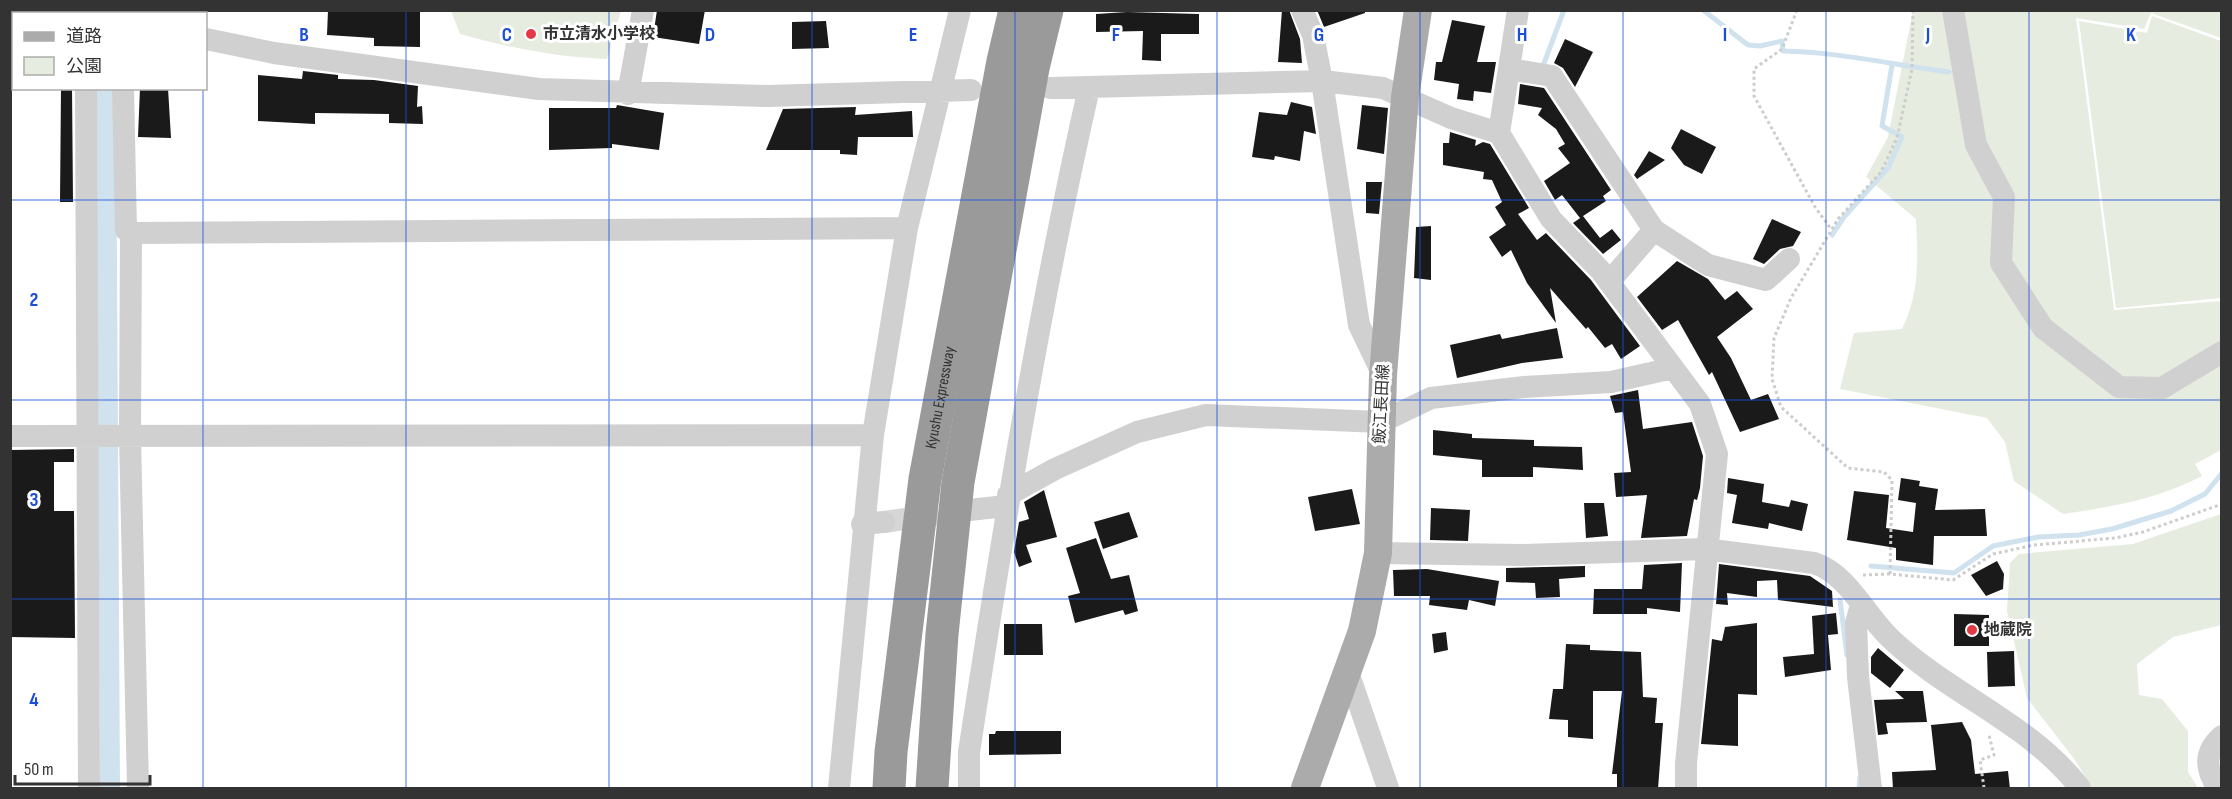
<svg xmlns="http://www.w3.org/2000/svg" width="2232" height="799" viewBox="0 0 2232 799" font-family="'Sofia Sans Condensed','Noto Sans JP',sans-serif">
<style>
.green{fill:#e6ecdf}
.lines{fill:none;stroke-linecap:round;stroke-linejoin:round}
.stream{stroke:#cfe2ee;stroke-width:5}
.canal{stroke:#cfe2ee;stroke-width:20}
.building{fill:#1a1a1a}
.minor-tunnel{stroke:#d6d6d6;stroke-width:22;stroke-dasharray:22 11;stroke-linecap:butt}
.path{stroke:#cdcdcd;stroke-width:3;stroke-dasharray:3 3;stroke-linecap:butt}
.minor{stroke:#d0d0d0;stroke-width:22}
.major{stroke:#ababab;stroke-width:28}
.highway{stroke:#9a9a9a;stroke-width:33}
.grid{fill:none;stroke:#1d4ed8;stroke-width:1.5;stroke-opacity:0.55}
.poi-dot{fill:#e63946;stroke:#fff;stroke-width:2}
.labels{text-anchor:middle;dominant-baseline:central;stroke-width:6;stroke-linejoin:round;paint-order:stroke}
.poi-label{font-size:16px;font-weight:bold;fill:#333;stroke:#fff;text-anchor:start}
.street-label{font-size:16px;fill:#333;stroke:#fff}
.grid-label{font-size:20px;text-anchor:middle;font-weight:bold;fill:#1d4ed8;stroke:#fff;stroke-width:6;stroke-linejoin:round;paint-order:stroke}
</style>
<rect width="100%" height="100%" fill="#fff"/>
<path class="green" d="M451,11h170l-14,48c-51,-2 -97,-11 -147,-25z
M1913,11h308v27l-70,-25 -7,16 -68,-11 38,292 107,-9v149l-26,14 7,12c-43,23 -92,31 -139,38l-49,-33 -9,-39 -18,-24 -147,-29 14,-56 48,-4c18,-38 16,-69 14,-110l-50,-42 22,-40z
M2152,16l69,25v257l-105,10 -37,-287 68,12z
M2221,514v111l-48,12 -36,27 2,31 23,4 26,32v41l10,16h-106l-17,-28 -48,-62 -20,-87 3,-48 9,-9 114,-10z"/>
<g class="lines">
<path class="stream" d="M1703,10l45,35 12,1 22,-5 1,10c56,1 111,14 166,21
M1543,66l21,-56
M1832,235l12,-18 44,-49 14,-31 -20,-11 10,-61
M1871,566l83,7 39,-27 45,-9 41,-2 33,-6 59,-18 34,-17 17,-21
M1840,600l7,55
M1859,788l1,-11"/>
<path class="canal" d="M93,10v4
M106,88l4,700"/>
</g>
<path class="building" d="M328,10h92v37l-46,-1v-8l-47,-3z
M657,10h48l-6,34 -46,-7z
M1282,10h7l11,29 2,24 -24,-1z
M1317,10h48v3l-41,14z
M1127,12l72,2v20h-38v27l-19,-1 1,-29 -47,1v-18z
M1452,20l33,6 -8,36h19l-5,31 -17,-2 -1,10 -16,-2 2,-15 -25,-4 2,-18h6z
M826,21l3,27 -37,1v-27z
M1565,39l28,13 -18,35 -12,-19 -9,-5z
M303,71l35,4v4l36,1 44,6 -1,21 5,-1 1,18 -34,-1v-9l-74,-1v11l-57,-3v-46l44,4z
M1520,84l24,4 67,102 -8,6 3,5 -26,17 -18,-23 -7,5 -11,-19 26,-18 -12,-15 7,-4 -9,-15 -18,-14 4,-7 -24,-4z
M61,88h11l1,114h-13z
M140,88h28l3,50 -33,-1z
M1291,102l21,5 4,27 -12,-3 -4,30 -25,-5 -1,4 -22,-3 7,-45 28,3z
M617,105l47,8 -5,37 -47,-6v4l-63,2v-42h67z
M1362,105l26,3 -4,46 -27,-5z
M856,107l-1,8 57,-4 1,26h-55l-1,18 -17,-1v-4h-74l17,-41z
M1681,129l35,18 -14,27 -18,-9 -13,-17z
M1450,132l26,8 -1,6 8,-4 7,2 39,64 -11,6 19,26 9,-7 45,47 49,66 -19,13 -9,-15 -7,4 -17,-21 -2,2 -36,-41 6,35 -29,-40 -16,-33 -9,7 -13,-20 17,-12 -11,-18 7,-5 -10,-22 -9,-1 1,-7 -41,-7v-22h6z
M1649,151l16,9 -28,19 -3,-4z
M1366,182h16l-3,32 -13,-1z
M1583,216l17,22 12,-9 9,11 -18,14 -30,-31z
M1772,219l29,13 -8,14 -13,3 -16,15 -11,-5z
M1431,226v54l-17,-2 2,-51z
M1677,261l31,18 17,21 12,-9 16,18 -36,28 14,21 20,42 17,-6 11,25 -39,13 -28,-60 -3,3 -31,-55 -16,10 -25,-33z
M1557,328l6,30 -41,5 -65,15 -7,-33 50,-11 2,5z
M1638,390l5,39 49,-7 11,34 -3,32 -3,12 -3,-1 -7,37 -46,2 6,-43 -31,2 -2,-24 17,-1 -8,-60 -8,1 -5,-17z
M1433,430l39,4v4l62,2v6l48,1 1,23 -50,-3v10h-51v-17l-49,-5z
M74,449v13h-20v49h20l1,127 -65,-1v-187z
M1728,478l36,6 -2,18 27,5 2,-7 17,4 -6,27 -33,-8 -1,6 -36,-6 5,-28 -10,-2z
M1901,478l19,3 -1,5 19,3 -3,21 50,-1 2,27h-53l-1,29 -37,-5v-12l-49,-8 7,-49 35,4 -3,33 27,4 3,-29 -18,-3z
M1352,489l8,35 -45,7 -7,-34z
M1044,490l13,47 -31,8 6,17 -13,5 -5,-15 5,-30 10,-3 -5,-17z
M1584,503h20l4,33 -22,2z
M1431,508l39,2 -2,31 -38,-1z
M1129,512l9,25 -35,12 -9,-27z
M1096,538l15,41 18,-4 9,36 -13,4 -2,-5 -48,13 -7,-27 12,-3 -14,-45z
M1997,561l7,13 -1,15 -17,7 -15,-21z
M1682,563l-2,49 -33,-4v6h-54l1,-25h48l2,-24z
M1719,564l91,12 22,15 1,16 -55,-7 -1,-20 -20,1v16l-30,-4 1,12 -12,-1z
M1585,566v11l-26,2 1,18 -24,1 -1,-15 -29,-1v-14z
M1427,569l72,12 -4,25 -26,-6 -2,10 -38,-5 1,-9h-36l-1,-26z
M1836,613l2,21 -10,1 3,35 -46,7 -2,-20 31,-3 -2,-38z
M1954,614l35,1v31h-35z
M1757,623v72l-19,-1v52l-37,-2 11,-105 10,2 3,-14z
M1004,624h38l1,31h-39z
M1446,632l2,18 -14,3 -2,-19z
M1566,644l24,1v5l51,2 2,45 14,1 -2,25h8l-5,66h-41v-15h-5l10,-83h-29v48l-25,-2v-17l-19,-1 4,-30h10z
M1878,648l26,22 -14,18 -19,-15v-16z
M2014,651l1,35 -27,1 -1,-35z
M1895,691h28l4,31 -41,1 2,11 -10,1 -4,-35 30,-1z
M1962,722l9,18 4,34 33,-3 2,18h-117l-1,-17 44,-2 -5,-45z
M996,731h65v23l-72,1v-21h6z"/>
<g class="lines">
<path class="minor-tunnel" d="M884,522l85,-12"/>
<path class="path" d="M1797,10l-15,39 -28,20v27l61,111 16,22
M1890,574l2,-94 -8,-8 -36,-4 -67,-61 -9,-28 2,-41 17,-40 47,-79 43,-47 16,-34 15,-69 1,-59
M1863,575l27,-1 63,6 40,-26 41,-9 81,-7 28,-6 79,-28
M1984,788l-4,-28 14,-5 -5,-20"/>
<path class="minor" d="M116,10l8,4
M1302,10l11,25 9,46 37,244 24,50
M1518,10l-19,123 52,86 50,52 99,133 17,50 -31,309v25
M1953,10l23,135 28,52 -3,66 42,65 76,59 43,1 60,-36
M206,39l68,14 265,36 228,7 204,-6
M1509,69l43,7 102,154 -45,52
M10,71h4
M86,88l3,700
M123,88l3,142 5,3 -1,205 8,350
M1050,88l272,-7 61,7 68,30 48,15
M628,94l15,-84
M1654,230l54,35 58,15 23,-21
M131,233l776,-5
M10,436l863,-1
M1008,495l47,-26 82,-37 69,-17 175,7 50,-24 93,-11 87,-5 62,-14
M969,510l37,-4
M862,524l22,-2
M1378,553l143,2 184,-6 109,14c34,11 52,53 77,76 59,56 139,84 189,149
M1861,605l-5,18 2,54 13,111
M1348,672l40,116
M839,788l34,-353 34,-207 53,-218
M969,788v-36c34,-222 70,-444 120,-664
M2218,788c-13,-19 -14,-36 4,-52"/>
<path class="major" d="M1305,788l57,-157 16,-78 5,-178 22,-278 13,-87"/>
<g class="highway">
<path id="s1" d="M889,788l2,-36 34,-273 78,-418 12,-51"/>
<path d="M932,788l10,-154 16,-152 75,-414 14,-58"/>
</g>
</g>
<path class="grid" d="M203,10v4M406,10v778M609,10v778M812,10v778M1015,10v778M1217,10v778M1420,10v778M1623,10v778M1826,10v778M2029,10v778M203,88v700M10,200h2212M10,400h2212M10,599h2212"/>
<g class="poi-dot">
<circle cx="531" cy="34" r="6"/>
<circle cx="1972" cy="630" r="6"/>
</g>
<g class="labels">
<g class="poi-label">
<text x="543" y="34">市立清水小学校</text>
<text x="1984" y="630">地蔵院</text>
</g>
<g class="street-label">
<text stroke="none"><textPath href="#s1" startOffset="394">Kyushu Expressway</textPath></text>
<text transform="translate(1382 404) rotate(-87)">飯江長田線</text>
</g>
</g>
<g class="grid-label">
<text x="304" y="41">B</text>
<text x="507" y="41">C</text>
<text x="710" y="41">D</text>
<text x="913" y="41">E</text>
<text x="1116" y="41">F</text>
<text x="1319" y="41">G</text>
<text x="1522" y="41">H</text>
<text x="1725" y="41">I</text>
<text x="1928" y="41">J</text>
<text x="2131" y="41">K</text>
<text x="34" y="306">2</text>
<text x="34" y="506">3</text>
<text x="34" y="706">4</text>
</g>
<rect width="2232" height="799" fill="none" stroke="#333333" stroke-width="24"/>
<rect x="12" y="12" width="195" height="78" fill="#ffffff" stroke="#adadad" stroke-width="1.5"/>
<rect x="24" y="32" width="30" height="9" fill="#ababab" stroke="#adadad" stroke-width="1.5"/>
<text x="66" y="42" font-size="18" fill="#333333">道路</text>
<rect x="24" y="57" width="30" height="18" fill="#e6ecdf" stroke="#adadad" stroke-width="1.5"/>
<text x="66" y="72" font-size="18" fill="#333333">公園</text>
<path d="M15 775v9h135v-9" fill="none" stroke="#333333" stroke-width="3"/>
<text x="24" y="775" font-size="18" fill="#333333" stroke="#ffffff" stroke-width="4.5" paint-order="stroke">50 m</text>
</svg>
